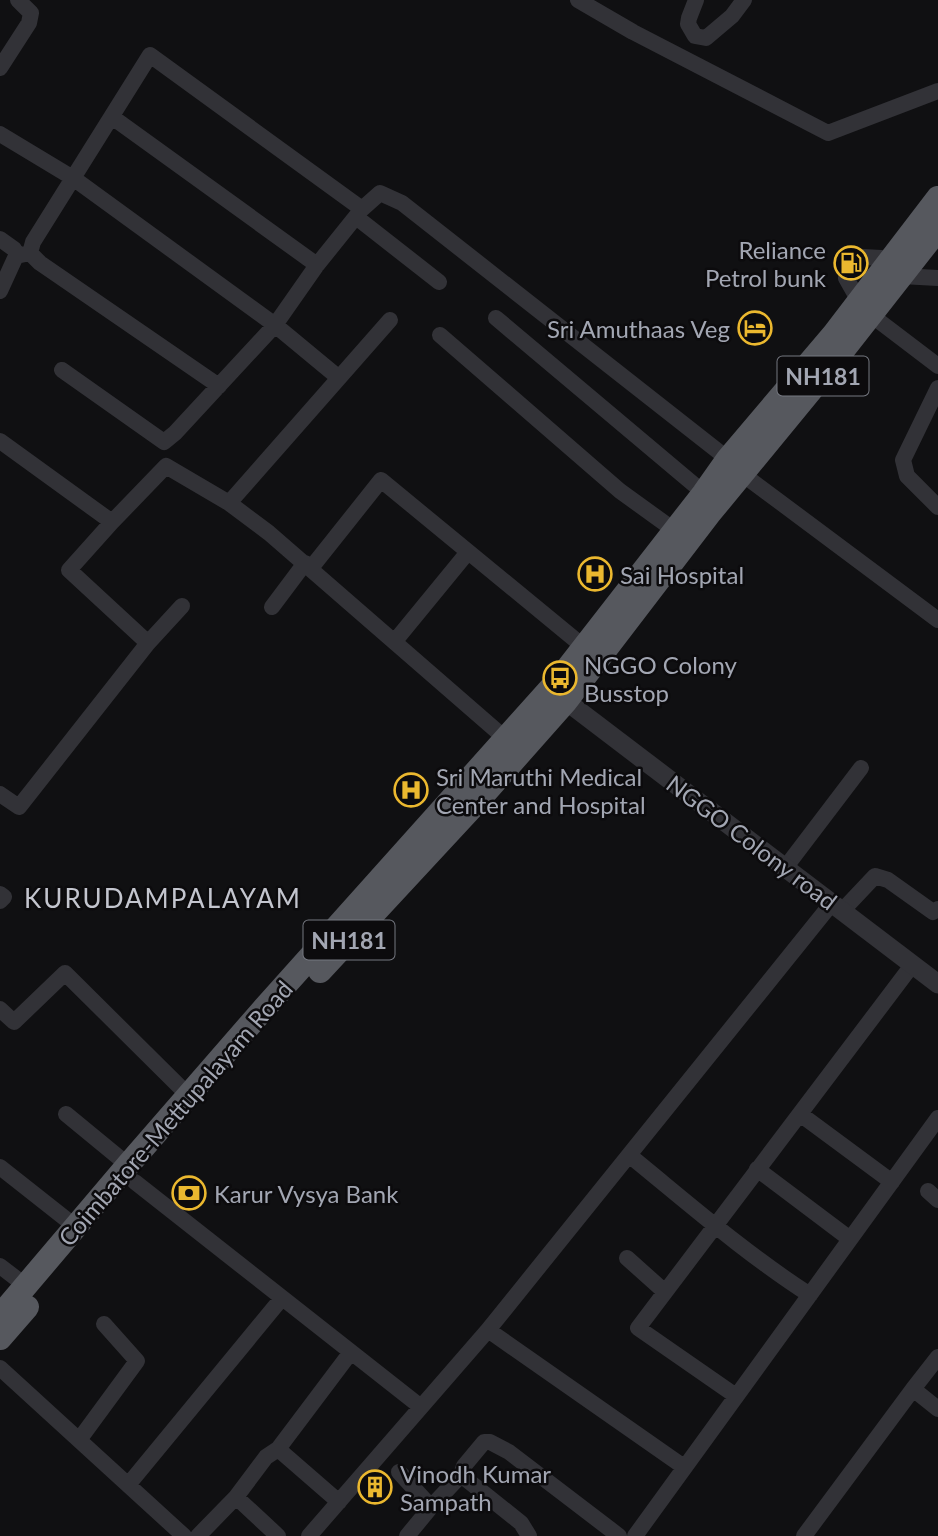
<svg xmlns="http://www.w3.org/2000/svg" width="938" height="1536" viewBox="0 0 938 1536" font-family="Lato,sans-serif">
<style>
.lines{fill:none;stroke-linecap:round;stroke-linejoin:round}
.minor{stroke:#323237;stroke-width:16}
.tertiary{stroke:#323237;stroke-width:19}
.trunk{stroke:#56585e;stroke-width:24}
.labels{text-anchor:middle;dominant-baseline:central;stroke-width:5;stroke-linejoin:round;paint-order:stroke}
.shield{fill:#0c0b0d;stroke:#757880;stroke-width:2}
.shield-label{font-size:23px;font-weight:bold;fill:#a2a6b2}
.poi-label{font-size:24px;fill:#a2a6b2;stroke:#0c0b0d;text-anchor:start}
.street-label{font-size:24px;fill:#a2a6b2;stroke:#0c0b0d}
.neighbourhood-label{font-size:26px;letter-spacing:2px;fill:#c3c5ce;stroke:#0c0b0d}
</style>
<rect width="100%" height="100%" fill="#101012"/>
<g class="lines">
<path class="minor" d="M578,0l55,32 195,101 110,-42
M696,0l-7,18 -1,6 7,12 11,2 26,-22 12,-16
M0,68l29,-45 2,-10 -13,-13
M112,117l205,148
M0,134l73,44 202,147 64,53
M356,217l83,65
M0,239l14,10 3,6
M30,253l3,-11 117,-187 212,154
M30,253l10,10 179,123
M901,276l37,2
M0,291l16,-35 14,-3
M859,301l-13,-23 17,-21 18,1 8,4
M871,315l67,51
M496,318l208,175
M440,335l180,156 54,39
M62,370l102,72 11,-9 100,-108 42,-60 45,-56 18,-16 22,10 326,256
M938,388l-35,72 4,16 31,31
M0,441l112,81 54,-56 63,37 40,30 237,206
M741,473l197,147
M229,503l161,-183
M112,522l-43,48 79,73
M311,568l70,-88 203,167
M272,607l33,-44
M395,641l73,-89
M0,794l19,13 129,-164 34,-37
M785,868l76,-100
M0,894l4,3 -4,4
M842,911l33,-35 13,4 45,32 5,-3
M0,1009l14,13 51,-49 123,122
M66,1114l62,51
M800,1114l92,68
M629,1155c59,48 117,99 181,140
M0,1167l76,60
M757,1169l93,70
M135,1182l286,225
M928,1191l10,9
M627,1258l38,34
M0,1266l26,20
M488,1330l196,137
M0,1368l184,168
M913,1389l25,20
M736,1396l-98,-68 275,-364
M79,1440l58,-79 -33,-37
M278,1449l61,53
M399,1472l32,35
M461,1475l60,48 8,13
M128,1485l154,-187
M236,1497l42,39
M198,1536l38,-39 30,-40 12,-8 73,-97
M309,1536l179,-206 344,-427
M407,1536l24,-29 30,-32 3,-9 20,-24h6l19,10 110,84
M635,1536l303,-418
M804,1536l109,-147 25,-32"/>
<path class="tertiary" d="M566,701l372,283"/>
<path class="trunk" d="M320,971l154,-166 92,-104 143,-187 116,-141 113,-144
M0,1316l128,-151 133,-153 299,-334 144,-185 24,-34 106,-125 104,-136
M0,1338l27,-31"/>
</g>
<defs>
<symbol id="fuel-ring" viewBox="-11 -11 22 22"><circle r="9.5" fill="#0c0b0d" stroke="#ebb82f" stroke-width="1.5"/><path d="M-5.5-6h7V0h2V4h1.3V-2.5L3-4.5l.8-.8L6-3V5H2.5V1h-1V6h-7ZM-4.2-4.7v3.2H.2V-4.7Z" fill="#ebb82f"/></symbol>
<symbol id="hotel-ring" viewBox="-11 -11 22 22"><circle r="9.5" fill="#0c0b0d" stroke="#ebb82f" stroke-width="1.5"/><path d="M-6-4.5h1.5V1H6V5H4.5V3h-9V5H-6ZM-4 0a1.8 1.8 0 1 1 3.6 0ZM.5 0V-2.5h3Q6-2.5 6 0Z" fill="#ebb82f"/></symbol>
<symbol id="hospital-ring" viewBox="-11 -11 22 22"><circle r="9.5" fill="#0c0b0d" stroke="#ebb82f" stroke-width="1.5"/><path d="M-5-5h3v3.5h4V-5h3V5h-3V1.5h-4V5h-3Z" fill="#ebb82f"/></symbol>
<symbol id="bus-ring" viewBox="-11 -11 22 22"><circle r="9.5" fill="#0c0b0d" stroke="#ebb82f" stroke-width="1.5"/><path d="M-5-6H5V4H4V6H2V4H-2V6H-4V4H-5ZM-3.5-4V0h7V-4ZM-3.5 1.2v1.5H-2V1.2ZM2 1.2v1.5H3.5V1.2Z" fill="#ebb82f"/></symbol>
<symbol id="bank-ring" viewBox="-11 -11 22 22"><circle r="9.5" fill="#0c0b0d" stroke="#ebb82f" stroke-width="1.5"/><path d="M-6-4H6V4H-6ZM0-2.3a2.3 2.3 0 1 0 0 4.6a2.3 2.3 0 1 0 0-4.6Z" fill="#ebb82f"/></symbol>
<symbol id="building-ring" viewBox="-11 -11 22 22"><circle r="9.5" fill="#0c0b0d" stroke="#ebb82f" stroke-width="1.5"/><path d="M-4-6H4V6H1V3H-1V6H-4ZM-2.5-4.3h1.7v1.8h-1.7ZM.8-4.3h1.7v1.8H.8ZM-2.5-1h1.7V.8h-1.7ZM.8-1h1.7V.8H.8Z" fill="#ebb82f"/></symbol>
</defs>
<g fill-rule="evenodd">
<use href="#fuel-ring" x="832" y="244" width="38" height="38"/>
<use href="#hotel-ring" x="736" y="309" width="38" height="38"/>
<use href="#hospital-ring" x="576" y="555" width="38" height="38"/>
<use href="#bus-ring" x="541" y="659" width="38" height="38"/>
<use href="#hospital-ring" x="392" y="771" width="38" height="38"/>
<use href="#bank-ring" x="170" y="1174" width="38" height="38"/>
<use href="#building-ring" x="356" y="1468" width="38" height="38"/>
</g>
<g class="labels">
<g class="shield">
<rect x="777.5" y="356.5" width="91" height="39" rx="5"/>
<rect x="303.5" y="920.5" width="91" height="39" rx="5"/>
</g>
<g class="shield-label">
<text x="823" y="376">NH181</text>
<text x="349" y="940">NH181</text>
</g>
<g class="poi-label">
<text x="826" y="249" text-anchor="end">Reliance<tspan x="826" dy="28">Petrol bunk</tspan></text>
<text x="730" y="328" text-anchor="end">Sri Amuthaas Veg</text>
<text x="620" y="574">Sai Hospital</text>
<text x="584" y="664">NGGO Colony<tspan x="584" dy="28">Busstop</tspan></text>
<text x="436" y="776">Sri Maruthi Medical<tspan x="436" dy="28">Center and Hospital</tspan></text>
<text x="214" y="1193">Karur Vysya Bank</text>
<text x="400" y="1473">Vinodh Kumar<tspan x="400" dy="28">Sampath</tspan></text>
</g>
<g class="street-label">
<text transform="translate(752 842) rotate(37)">NGGO Colony road</text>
<text transform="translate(175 1113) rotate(-49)">Coimbatore-Mettupalayam Road</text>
</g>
<g class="neighbourhood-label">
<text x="163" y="898">KURUDAMPALAYAM</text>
</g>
</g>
</svg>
